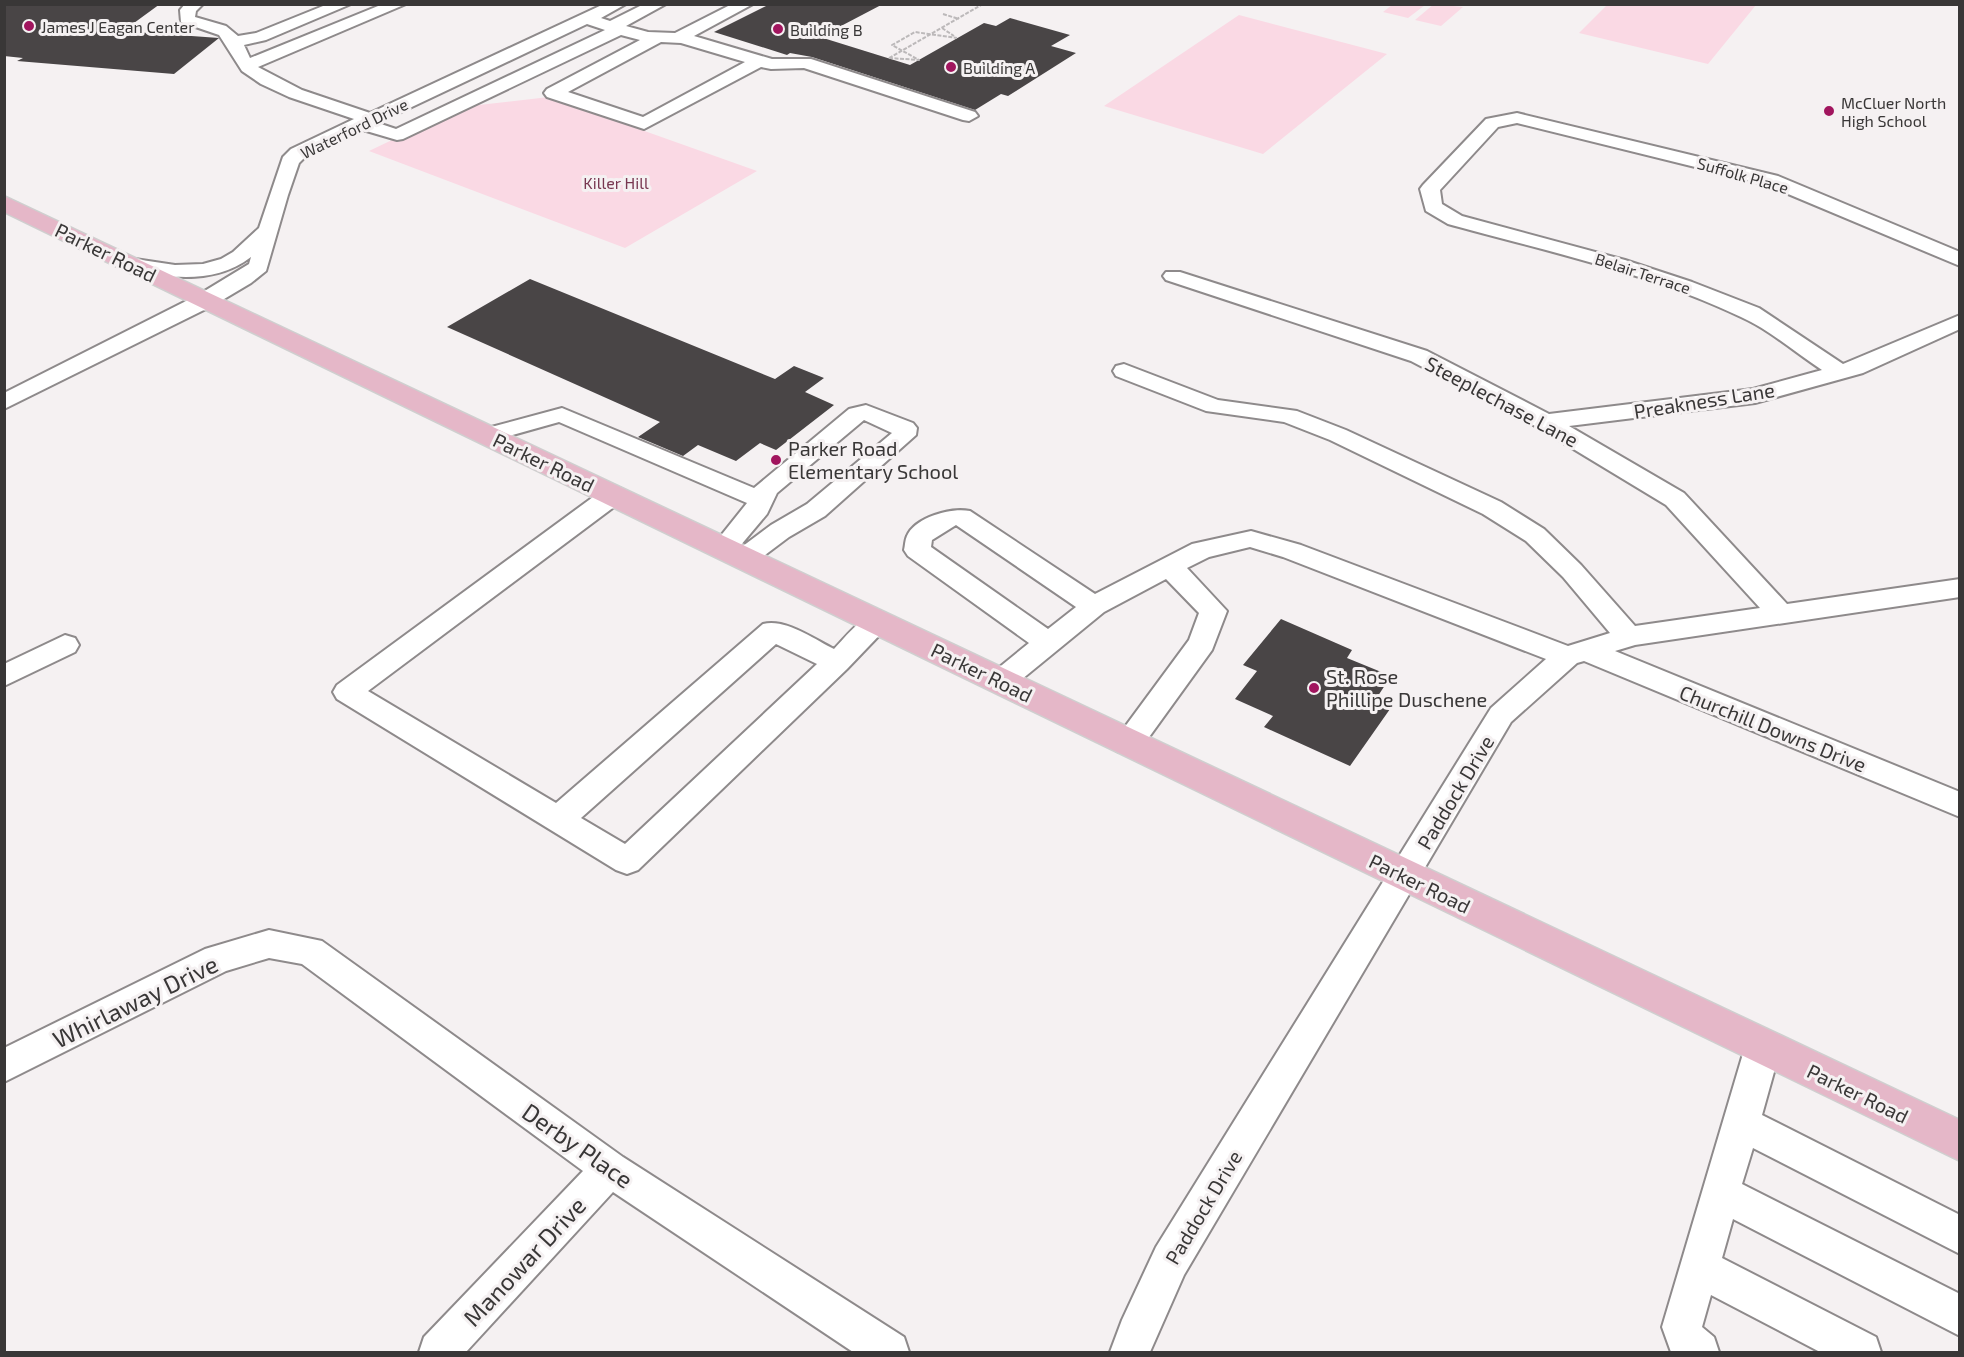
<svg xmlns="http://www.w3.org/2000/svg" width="1964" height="1357" viewBox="0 0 1964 1357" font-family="'Exo 2',sans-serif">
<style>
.green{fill:#fad9e4}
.building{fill:#494546}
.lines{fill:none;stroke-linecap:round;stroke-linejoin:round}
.minor-casing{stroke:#8e8a8b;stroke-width:4}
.major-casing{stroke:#cfcfcf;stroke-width:3}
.path{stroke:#bcb9ba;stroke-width:2;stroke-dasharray:4 1.5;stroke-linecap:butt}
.minor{fill:#fff;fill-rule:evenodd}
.major{fill:#e5b7c8;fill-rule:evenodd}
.poi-dot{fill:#a1155e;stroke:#f5f1f2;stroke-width:2}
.labels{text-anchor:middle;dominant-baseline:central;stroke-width:6;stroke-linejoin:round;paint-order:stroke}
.far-poi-label{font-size:16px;fill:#393737;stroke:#f5f1f2;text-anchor:start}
.far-street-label{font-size:16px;fill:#393737;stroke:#f5f1f2}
.far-park-label{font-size:16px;fill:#783751;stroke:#f5f1f2}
.street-label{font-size:20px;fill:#393737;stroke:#f5f1f2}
.poi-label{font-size:20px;fill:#393737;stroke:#f5f1f2;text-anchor:start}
.near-street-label{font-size:24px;fill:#393737;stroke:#f5f1f2}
</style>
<rect width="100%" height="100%" fill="#f5f1f2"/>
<path class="green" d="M1434,4l29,3 -22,19 -26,-6z
M1392,5v-1l33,1 -17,13 -25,-6z
M1607,5v-1l149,1 -48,59 -129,-31z
M1239,15l148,39 -124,100 -159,-48z
M549,97l208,74 -132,77 -256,-97 92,-44z"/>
<path class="building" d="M4,4h156l-37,27 96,7 -45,36 -157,-13 6,-3 -19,-2z
M770,4h113l-63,33 90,28 74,-42 12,3 14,-8 60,17 -19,11 25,7 -68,43 -7,-2 -26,16 -163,-53 -22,-4 -3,2 -73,-23z
M530,279l245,100 19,-13 30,12 -19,14 29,13 -58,45 -16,-7 -24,18 -38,-16 -15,11 -45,-19 22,-15 -213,-95z
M1281,619l71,31 -5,8 44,18 -17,26 16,7 -40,57 -86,-39 9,-11 -38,-17 22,-28 -14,-6z"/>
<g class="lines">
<defs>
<path id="minor" d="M185,4h18l-7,7 -1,6 31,9 12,10 18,-3 72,-29h23l-85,36 -22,5 6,13 133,-54h23l-148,63 44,23 68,23 234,-109h22l-25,14 9,3 34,-17h22l-40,22 22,6 27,1 57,-29h21l-59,32 78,23h39l164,53 3,4 -9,5 -6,-1 -159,-52 -33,1 -10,-2 -117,62 -97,-32 -3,-4 3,-4 93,-49 -19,-5 -218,104 -6,1 -34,-10 -58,27 -6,6 -11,32 -22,76 -15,12 -37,22 -210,104v-16l194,-98 51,-31 2,-7c-34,26 -76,22 -116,14l-7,-2 -3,-4 3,-4 7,-2 40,6 28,-1 18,-5 12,-7 26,-24 24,-71 8,-8 63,-30 -65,-22 -28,-13 -19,-13 -23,-36 -38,-13 -1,-12zM587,24l18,6 -209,99 -18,-6zM661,42l20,1 64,19 -102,55 -75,-25z
M1517,113l261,63 182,76v14l-196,-82 -247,-61 -19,4 -58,63 2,14 20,12 163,44 67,22 67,26 84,56 117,-49v14l-97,44 -108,30 -186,23 115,67 103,111 173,-25v18l-325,48 -20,6 345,141v25l-376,-156 -7,2 -66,59 -327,553 -34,77h-40l12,-32 34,-73 335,-539 55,-49 -263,-102 -33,-10 -41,10 -22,11 40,43 -15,39 -73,101 -11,3 -11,-3 -4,-8 76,-103 10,-27 -33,-34 -62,33 -93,76 -10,3 -10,-3 -4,-7 4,-7 38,-31 -121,-87 -4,-6c1,-4 1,-10 3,-14 8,-19 45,-29 63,-25l125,83 97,-50 59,-13 50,14 267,101 42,-13 -47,-56 -37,-36 -43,-27 -153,-74 -46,-18 -78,-11 -90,-35 -3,-5 3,-5 8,-2 94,36 79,11 49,19 155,72 43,27 37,36 54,61 125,-18 -94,-103 -129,-78 -126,-66 -245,-81 -3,-4 3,-4h14l247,79 122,63 204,-25 69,-19c-26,-17 -52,-40 -81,-53 -92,-44 -195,-66 -293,-93l-22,-13 -6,-22 3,-4 63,-66zM956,525l120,82 -28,22 -117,-82 1,-7z
M866,405l47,18 4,5 -1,7 -91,81 -36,21 -36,27 -9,3 -9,-3 -4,-6 3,-5 -10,3 -9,-2 -4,-6 36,-45 -188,-81 -71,20 -8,-2 -4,-5 4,-5 82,-22 192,80 95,-79zM864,420l28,13 -85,71 -36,21 -36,27 32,-38 10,-21z
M613,487l9,2 4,6 -4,6 -254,190 188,112 207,-179c22,-6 51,15 71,25 15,-15 31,-40 54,-34l4,7 -45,47 -209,201 -11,4 -11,-4 -279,-171 -4,-7 4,-7 267,-196zM776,644l41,20 -192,180 -44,-26z
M65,635l10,3 4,7 -4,7 -71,34v-22z
M269,930l53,11 301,216 281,180 5,15h-56l-240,-160 -147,160h-47l5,-15 159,-166 -281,-207 -33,-6 -43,13 -222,111v-34l201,-99z
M1763,1031l13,5 5,11 -19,68 198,100v39l-207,-106 -11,36 218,110v42l-227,-117 -11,39 154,79 5,15h-61l-109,-57 -9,32 12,10 5,15h-48l-9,-25 83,-280 5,-11z"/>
<path id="major" d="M4,196l1956,924v41l-1956,-949z"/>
</defs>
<use href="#minor" class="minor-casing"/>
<use href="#major" class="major-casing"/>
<path class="path" d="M943,14l16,5
M942,28l12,8
M889,58l30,2 -27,-15 23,-13 42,6
M889,58l94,-54"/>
<use href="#minor" class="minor"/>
<use href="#major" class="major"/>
</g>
<g class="poi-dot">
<circle cx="29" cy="26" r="6"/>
<circle cx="778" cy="29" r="6"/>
<circle cx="951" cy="67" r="6"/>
<circle cx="1829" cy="111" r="6"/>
<circle cx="776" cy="460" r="6"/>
<circle cx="1314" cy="688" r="6"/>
</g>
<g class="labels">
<g class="far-poi-label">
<text x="41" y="26">James J Eagan Center</text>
<text x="790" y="29">Building B</text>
<text x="963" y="67">Building A</text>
<text x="1841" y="102">McCluer North<tspan x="1841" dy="18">High School</tspan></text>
</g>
<g class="far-street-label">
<text transform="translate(354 128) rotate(-26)">Waterford Drive</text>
<text transform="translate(1743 175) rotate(16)">Suffolk Place</text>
<text transform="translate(1643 273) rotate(18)">Belair Terrace</text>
</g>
<g class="far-park-label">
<text x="616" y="182">Killer Hill</text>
</g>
<g class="street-label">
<text transform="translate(106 252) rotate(26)">Parker Road</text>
<text transform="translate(1704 400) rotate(-9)">Preakness Lane</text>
<text transform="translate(1502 401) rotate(28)">Steeplechase Lane</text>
<text transform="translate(544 462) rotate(26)">Parker Road</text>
<text transform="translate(982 672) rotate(26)">Parker Road</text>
<text transform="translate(1773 728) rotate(22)">Churchill Downs Drive</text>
<text transform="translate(1455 792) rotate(-59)">Paddock Drive</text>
<text transform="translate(1420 883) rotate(26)">Parker Road</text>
<text transform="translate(1858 1093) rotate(26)">Parker Road</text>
<text transform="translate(1203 1207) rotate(-59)">Paddock Drive</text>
</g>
<g class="poi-label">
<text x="788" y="448">Parker Road<tspan x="788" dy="23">Elementary School</tspan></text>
<text x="1326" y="676">St. Rose<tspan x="1326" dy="23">Phillipe Duschene</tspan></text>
</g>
<g class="near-street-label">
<text transform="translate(135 1001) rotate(-26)">Whirlaway Drive</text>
<text transform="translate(578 1145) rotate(35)">Derby Place</text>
<text transform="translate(524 1261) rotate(-47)">Manowar Drive</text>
</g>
</g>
<rect width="1964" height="1357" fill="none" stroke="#393737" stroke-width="12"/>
</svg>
